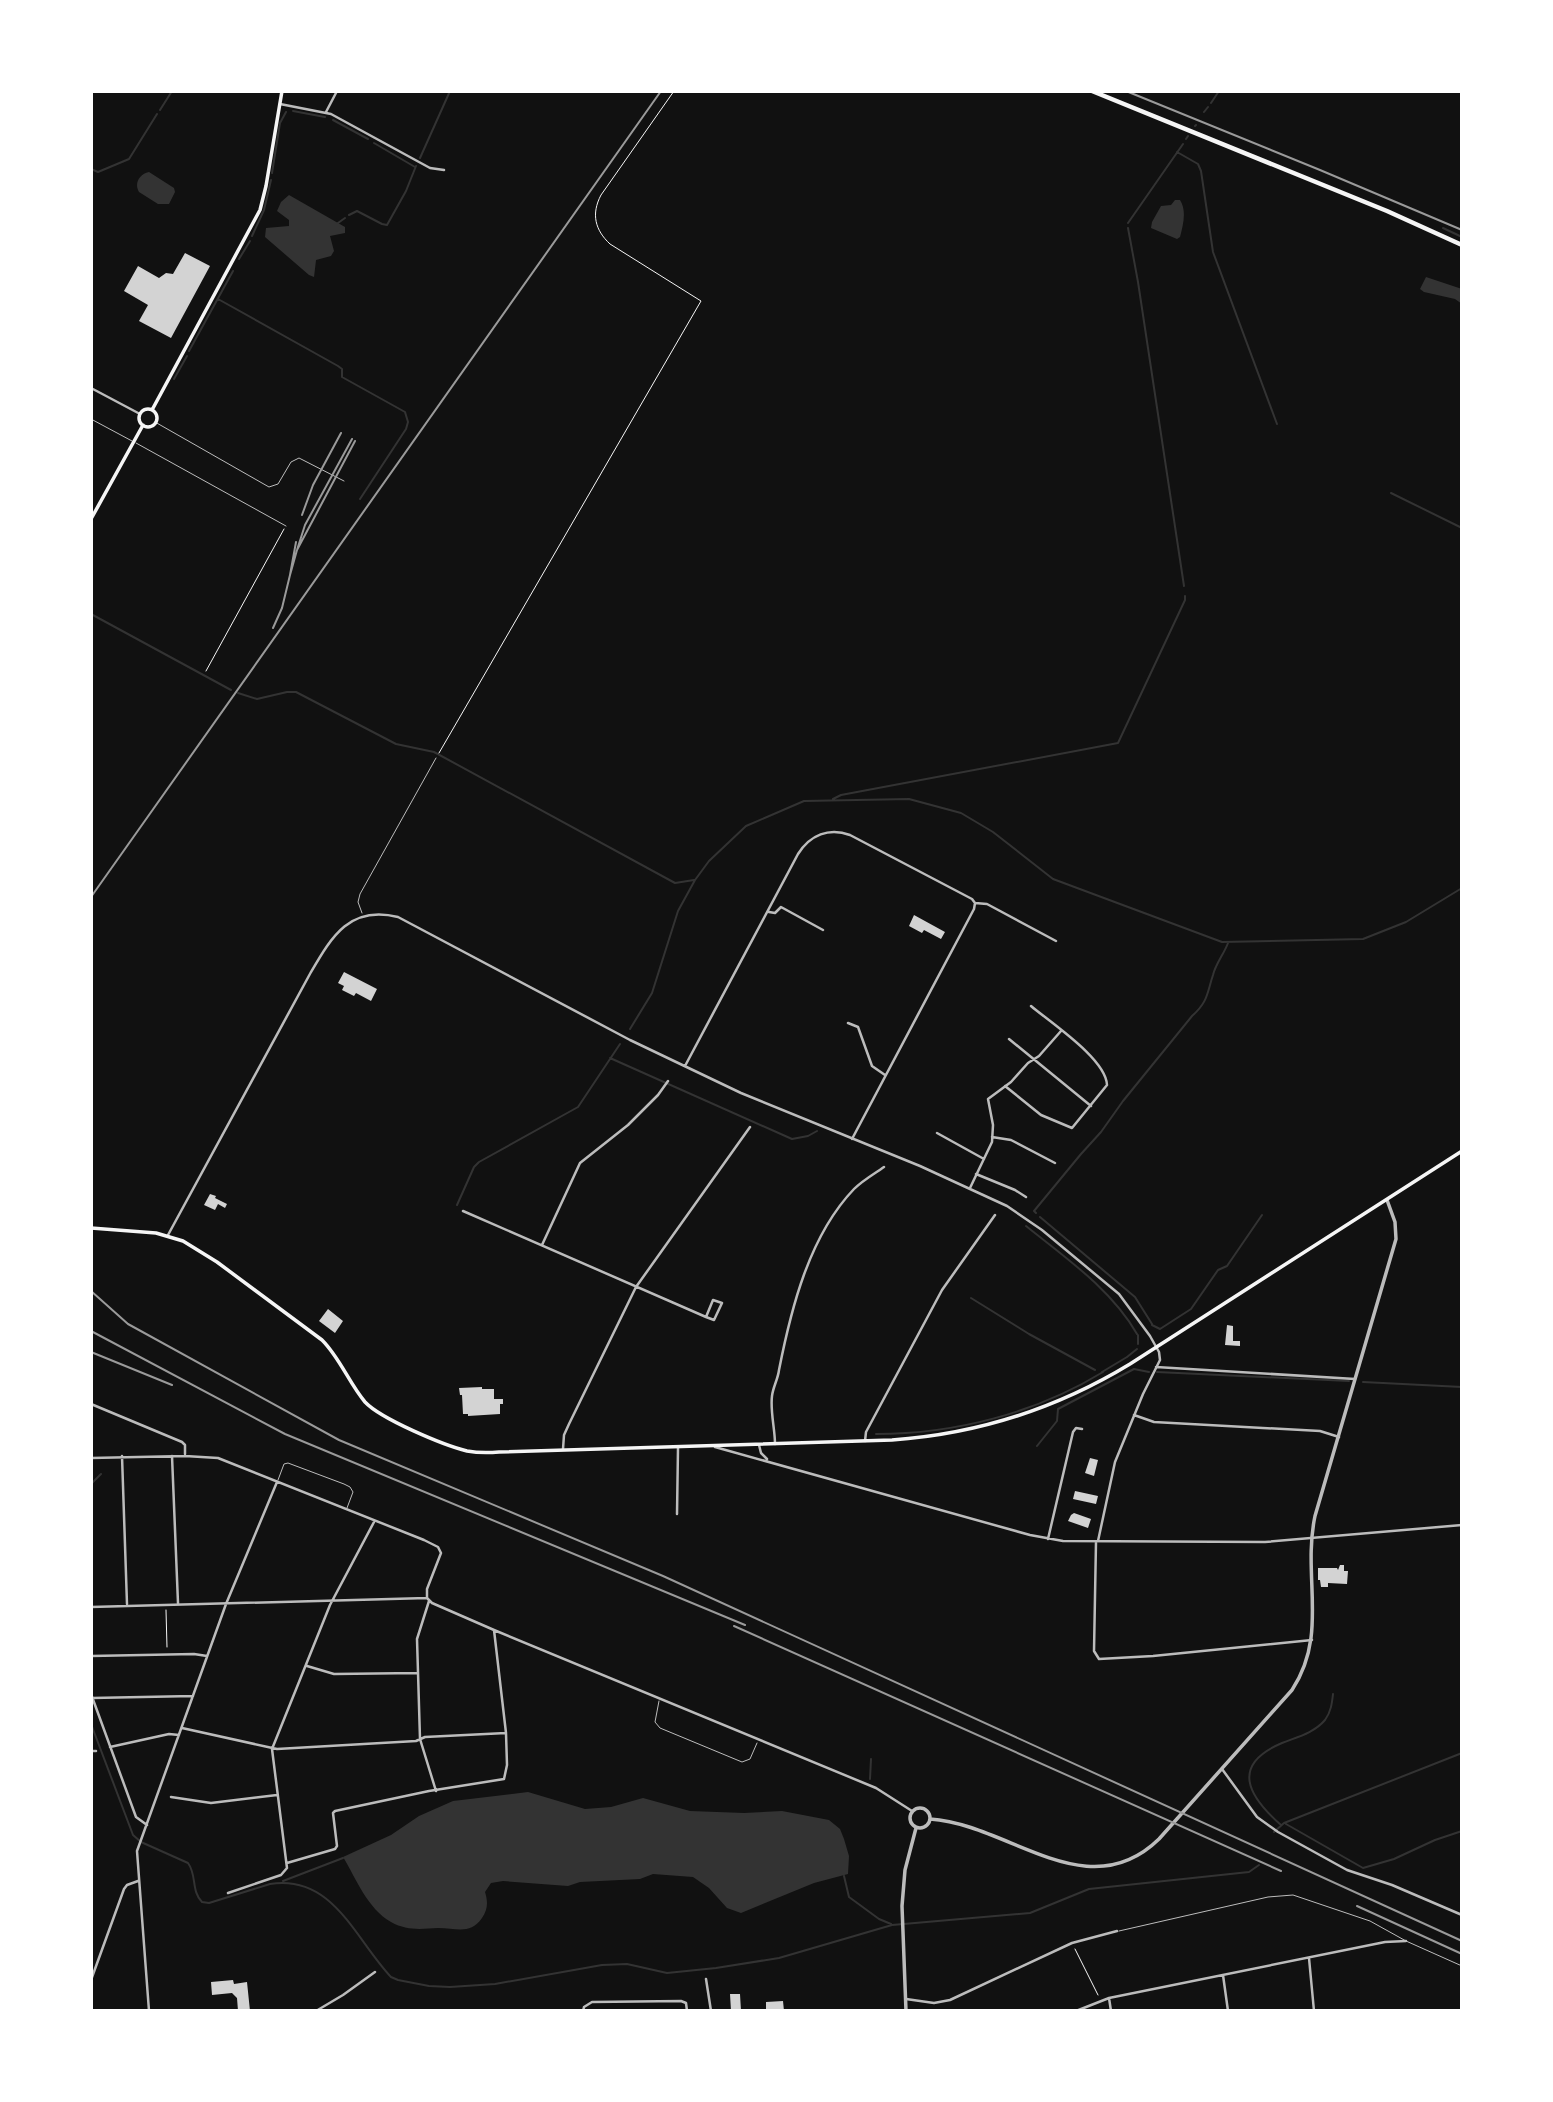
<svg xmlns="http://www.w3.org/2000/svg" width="1553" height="2102" viewBox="0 0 1553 2102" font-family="Roboto,sans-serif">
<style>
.water{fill:#333}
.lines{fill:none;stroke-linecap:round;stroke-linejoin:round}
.stream{stroke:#333;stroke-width:2}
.building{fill:#d3d3d3}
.path{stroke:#f5f5f5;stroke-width:1}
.service{stroke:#bcbcbc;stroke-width:1}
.minor{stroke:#bcbcbc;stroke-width:2.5}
.tertiary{stroke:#bcbcbc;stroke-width:3.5}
.secondary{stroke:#f5f5f5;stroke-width:3.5}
.primary{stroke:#f5f5f5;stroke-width:4.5}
.rail{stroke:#9a9a9a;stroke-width:2}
</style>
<rect width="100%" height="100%" fill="#111"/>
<path class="water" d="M149,172l25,16 1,4 -6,12h-11l-19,-12c-5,-8 0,-18 10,-20z
M289,195l56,32v6l-15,3 4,15 -3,5 -15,4 -2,17 -5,-2 -44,-38 1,-9 23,-2v-6l-12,-9 4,-9z
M1175,200h5c7,11 3,25 0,37l-3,2 -26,-11 1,-6 9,-16 10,-1z
M1426,277l36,12v15l-7,-5 -31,-7 -4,-3z
M528,1792l57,17 26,-2 32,-9 47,13 54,2 38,-2 47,9 11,9 4,10 5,17 -1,18 -34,9 -73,30 -14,-5 -18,-20 -16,-11 -40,-3 -13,5 -60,3 -12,4 -65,-5 -12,2 -6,9c3,10 3,17 -3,26 -12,17 -25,10 -44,10 -17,1 -31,3 -47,-6 -24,-14 -34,-42 -48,-65l48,-22 28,-19 34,-15z"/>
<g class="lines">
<path class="stream" d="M1211,103l8,-12
M160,110l12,-19
M293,111l32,6
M1204,112l4,-5
M333,120l35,19
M1195,126l1,-1
M1186,139l2,-3
M374,143l41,24
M1177,152l21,12 3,7 12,81 64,172
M420,158l30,-67
M91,169l7,3 31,-13 28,-45
M272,173l8,-50 6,-11
M349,215l8,-4 25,13 5,1 19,-34 10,-25
M338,223l7,-5
M1128,223l55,-79
M1128,228l10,54 46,304
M1443,228l19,9
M252,236l12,-26 7,-30
M239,259l11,-18
M218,299l120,67 4,3v8l63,35 3,10 -2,7 -46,70
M189,351l44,-80
M174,379l13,-23
M1391,493l71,35
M91,614l140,76
M238,693l19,6 30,-7h9l100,52 38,8 241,131 19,-3
M833,799l8,-4 277,-52 67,-143v-4
M630,1029l22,-36 26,-82 17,-31 14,-19 37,-35 58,-25 105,-2 52,14 32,19 60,47 169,63 141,-3 43,-17 56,-34
M610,1058l182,81 16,-3 9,-5
M457,1205l17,-38 5,-5 99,-55 42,-63
M1036,1213l-2,-2 47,-57 20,-22 22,-31 69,-85c16,-14 15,-23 21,-41 3,-12 11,-21 15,-32
M1040,1217l95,80 17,27
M1026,1226c40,32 85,63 111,108
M971,1298l58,36 66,36
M1152,1325l8,4 31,-20 27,-39 9,-4 35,-51
M1138,1335v9
M1127,1357l10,-8
M1134,1369l15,3
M1102,1372l25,-15
M1157,1372l192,9
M1363,1382l99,5
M876,1434c79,0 160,-21 227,-62
M1037,1446l20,-25 1,-12 76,-40
M91,1484l10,-10
M91,1724l42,111 8,7 47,21c9,12 3,28 14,39l7,1 61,-19c63,-10 85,55 121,93l7,3 31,6 21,1 45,-3 107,-19 25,-1 40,9 49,-5 63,-10 113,-33 138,-12 59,-24 160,-17 10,-7
M870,1779l1,-20
M1286,1824l77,44 31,-9 41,-19 27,-9
M1281,1825c-33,-29 -51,-60 1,-82 15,-6 32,-10 43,-23 6,-8 7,-17 8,-26
M1274,1832l10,-9 178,-70
M844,1876l5,21 30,22 12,5
M283,1881l60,-23"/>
</g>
<path class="building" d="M185,253l25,13 -39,72 -32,-17 9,-16 -24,-14 14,-25 21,12 7,-5 7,1z
M914,915l31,17 -4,7 -17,-9 -2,3 -13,-7z
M344,972l33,17 -6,12 -15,-8 -2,3 -12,-6 2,-4 -6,-3z
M210,1194l6,2 -1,2 12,6 -2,4 -7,-4 -3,6 -11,-5z
M328,1309l15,12 -8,12 -16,-12z
M1227,1325l6,1v15h7v5l-15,-1z
M482,1387v2h12v10h9v5h-3v10l-32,2v-2h-5l-1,-19h-2l-1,-7z
M1090,1458l8,2 -4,16 -9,-3z
M1075,1491l23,5 -2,8 -23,-5z
M1074,1513l17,6 -3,9 -20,-7 3,-6z
M1340,1565h4v6h4l-1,13 -19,-1v4h-7l-1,-7h-2v-12h19l1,2z
M233,1980l1,4 13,-2 3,29h-12l-1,-13 -5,-5 -20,2 -1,-13z
M730,1994h10l1,17h-10z
M783,2001l1,10h-18v-9z"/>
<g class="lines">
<path class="path" d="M206,671l78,-142
M439,753l262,-452 -91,-57c-15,-14 -19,-30 -9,-49l73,-104
M166,1610l1,37
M1075,1949l23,46"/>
<path class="service" d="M91,419l41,22
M155,422l114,65 9,-3 13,-22 8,-4 45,23
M136,443l150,83
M362,913l-4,-11 2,-8 76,-136
M278,1480l6,-16 4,-1 56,21 6,3 3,5 -6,16
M659,1701l-4,21 5,6 82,34 8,-3 7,-16
M1119,1931l149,-34 25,-2 77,26 36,20 56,25"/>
<path class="minor" d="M280,104l51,10 99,54 14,2
M326,112l11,-21
M91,388l49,26
M769,912l6,1 6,-6 42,23
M848,1023l10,4 14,39 13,9
M1009,1039l82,67
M685,1066l113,-212c12,-19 31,-27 52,-19l122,64 3,4 12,1 69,37
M1005,1086l36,29 31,13 35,-43c-1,-26 -56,-62 -76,-79
M937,1133l47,26
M992,1137l19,3 44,23
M852,1139l122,-230 1,-6
M976,1174l39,16 11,7
M970,1188l22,-46 1,-17 -5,-26 23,-17 17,-19 11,-7 22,-25
M463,1211l243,106
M168,1235l143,-263c21,-36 39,-67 87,-55l232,123 111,53 179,73 87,40 35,24 77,64 31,42 9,16 1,8 -17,34 -28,68 -17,79
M542,1245l38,-82 48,-38 30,-30 10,-14
M713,1300l9,3 -8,17 -8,-3z
M1156,1367l199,12
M91,1404l91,38 3,3v9
M1134,1415l20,7 166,9 19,6
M865,1441l1,-9 76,-142 53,-75
M775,1444c0,-15 -5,-33 -3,-48 1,-9 6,-17 7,-26 12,-61 30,-134 75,-181 9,-9 20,-15 30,-22
M759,1445l2,8 6,6
M715,1447l315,88 33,6 202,1 197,-17
M563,1449l1,-14 5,-11 67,-137 114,-160
M122,1456l5,148
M172,1456l6,147
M91,1458l94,-2 33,2 206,82 14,7 3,6 -14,36v9
M677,1514l1,-66
M1048,1539l25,-107 3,-4 6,1
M1096,1542l-2,109 5,8 54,-3 159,-16
M429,1601l-12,38 3,100 16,52
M91,1607l336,-9 5,5 62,27 382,158 36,23
M91,1656l103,-2 13,2
M307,1666l27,8 84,-1
M91,1694l45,123 11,8
M92,1698l101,-2
M182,1728l95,21 139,-8 9,-4 81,-4
M110,1747l59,-13 10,1
M91,1751h5
M1222,1769l35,48 21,15 69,38 45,15 70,30
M171,1797l40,6 66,-8
M287,1863l48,-14 2,-3 -4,-33 2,-2 94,-20 75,-12 3,-14 -1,-32 -12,-103
M228,1893l53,-18 6,-7 -15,-119 58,-144 44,-83
M1309,1958l5,53
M1223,1975l5,36
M706,1979l5,32
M91,1980l33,-91 3,-4 11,-4
M1109,1998l2,13
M906,1999l28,4 16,-3 122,-57 45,-12
M149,2011l-12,-160 89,-247 51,-122
M316,2011l27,-16 32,-23
M583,2011l1,-4 8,-5 89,-1 5,2 1,8
M1076,2011l33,-13 276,-56 21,-1"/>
<path class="tertiary" d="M910 1818a10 10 0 1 1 20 0a10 10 0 1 1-20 0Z
M930,1819c79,5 157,90 229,20l133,-149c37,-56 10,-113 23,-174l81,-277 -1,-17 -8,-22
M906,2011l-4,-105 3,-36 11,-42"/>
<path class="secondary" d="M139 418a9 9 0 1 1 18 0a9 9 0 1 1-18 0Z
M152,410l108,-200 6,-24 16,-95
M91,519l52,-94
M91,1228l65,5 27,8 34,21 105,78c18,18 27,43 43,62 16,17 78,43 102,49 11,2 21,2 32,1l393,-12c86,-6 164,-31 238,-76l332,-213"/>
<path class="primary" d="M1092,91l295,120 75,34"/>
<path class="rail" d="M1126,91l194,79 142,60
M352,439l-47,86 -8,25 58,-109
M302,515l11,-30 28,-52
M296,542l-6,33 7,-25
M273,628l9,-20 8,-33
M91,897l570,-806
M91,1291l37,33 211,116 324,136 799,365
M91,1331l194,103 460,191
M91,1352l81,33
M734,1626l547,245
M1357,1906l105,48"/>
</g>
<rect width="1553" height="2102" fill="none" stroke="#ffffff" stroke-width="186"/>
</svg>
